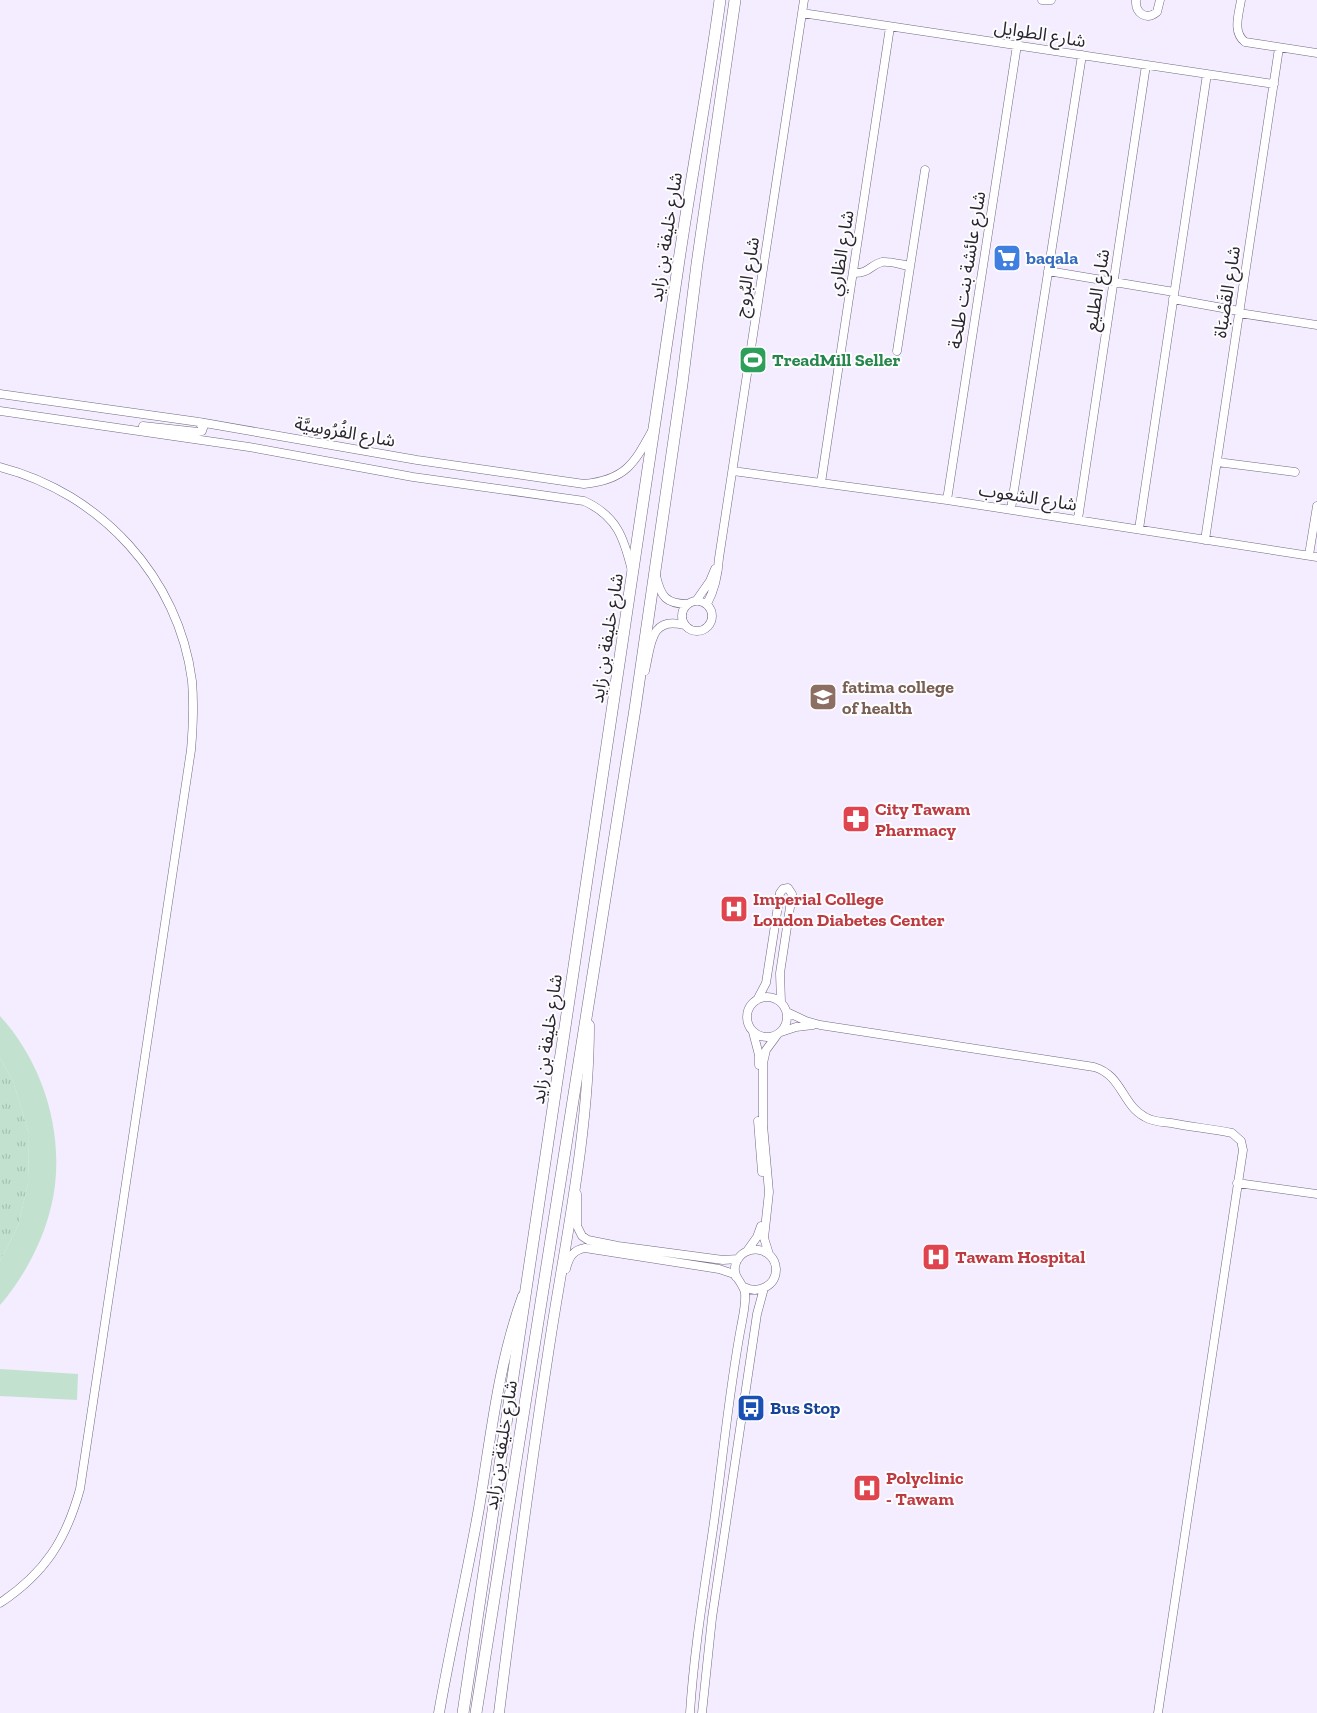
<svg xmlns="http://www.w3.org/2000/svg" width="1317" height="1713" viewBox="0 0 1317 1713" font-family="'Zilla Slab','Noto Sans Arabic',serif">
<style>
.grass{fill:url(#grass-tufts)}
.pitch{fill:#c2e2cf}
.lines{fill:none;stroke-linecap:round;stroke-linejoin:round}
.minor-casing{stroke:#746883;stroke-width:9}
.major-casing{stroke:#746883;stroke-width:11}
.highway-casing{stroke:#746883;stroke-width:12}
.minor{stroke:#fff;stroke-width:8}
.major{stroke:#fff;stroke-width:10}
.highway{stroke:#fff;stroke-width:11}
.labels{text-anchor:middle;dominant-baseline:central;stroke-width:4;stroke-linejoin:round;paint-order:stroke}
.street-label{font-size:18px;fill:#2a2531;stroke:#fdfdfd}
.shop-label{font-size:18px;font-weight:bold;fill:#366cbe;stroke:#fdfdfd;text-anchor:start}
.leisure-label{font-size:18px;font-weight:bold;fill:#27864d;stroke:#fdfdfd;text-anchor:start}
.education-label{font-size:18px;font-weight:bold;fill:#785e54;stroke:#fdfdfd;text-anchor:start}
.health-label{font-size:18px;font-weight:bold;fill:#be3a42;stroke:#fdfdfd;text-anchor:start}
.transit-label{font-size:18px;font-weight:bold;fill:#164399;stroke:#fdfdfd;text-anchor:start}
</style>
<defs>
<pattern id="grass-tufts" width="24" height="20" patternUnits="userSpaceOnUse" patternTransform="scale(1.25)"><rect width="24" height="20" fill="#c2e2cf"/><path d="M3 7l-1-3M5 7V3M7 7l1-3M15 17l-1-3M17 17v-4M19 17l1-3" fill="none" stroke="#a7c2b2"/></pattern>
</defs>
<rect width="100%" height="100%" fill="#f4ecff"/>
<path class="grass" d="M0,1058l13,23 16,53 -1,50 -10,42 -18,35z"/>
<path class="pitch" d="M0,1016c41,45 62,109 55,169 -5,43 -27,88 -55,120v-44l18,-35 10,-42 1,-50 -16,-53 -13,-23z
M0,1369l78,5 -1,26 -77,-4z"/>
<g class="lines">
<defs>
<path id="minor" d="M1042,0h9
M1136,0c-1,13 10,21 21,12l3,-12
M1241,0c-2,14 -9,32 4,42l72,11
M802,13l472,71
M1048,271l126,21
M853,273c16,1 17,-8 29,-11 9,-1 20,3 28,4
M1173,299l66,12
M1239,313l78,12
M897,351l28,-181
M0,394l199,28 218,38 167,24c41,-4 50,-20 68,-53
M0,411l249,36 164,30 171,24c33,15 40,37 48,70
M143,426l55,6 4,-1 1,-3 -4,-6
M1217,462l78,10
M0,467c101,26 179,111 192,214 2,23 1,46 -1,69l-111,739c-14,51 -35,84 -80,114
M733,471l214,29 370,57
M821,483l69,-456
M947,500l70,-455
M1011,509l71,-454
M1078,519l68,-454
M1139,529l68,-455
M1205,540l74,-492
M1309,555l8,-49
M656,576c5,21 10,28 32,28
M682 616a15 15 0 1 1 30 0a15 15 0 1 1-30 0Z
M696,601l14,-20 5,-12
M707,604c8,-15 11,-29 12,-46l85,-558
M645,671c6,-26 5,-55 39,-46
M747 1017a20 20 0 1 1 40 0a20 20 0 1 1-40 0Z
M757,1000l9,-17 14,-90 3,-4 5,-1 4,6 -12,79 1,29
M787,1012l19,9 14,4 274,42c28,8 28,38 51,50 8,5 18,5 26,6 21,4 41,6 61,10l9,8 2,9 -85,563
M753,1032l6,23v10
M781,1032l15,-5 17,-2
M758,1121l4,51
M1237,1183l80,11
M577,1194v32l5,10 6,4 30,6 105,14 15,-1
M747,1251l10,-14 4,-11
M769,1254l-5,-16 5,-46 -6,-67v-62l3,-13 11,-15
M566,1269c3,-12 7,-19 19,-21l134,21 15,5 2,3
M690,1713c4,-64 15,-128 24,-191 9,-65 15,-131 27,-195 2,-11 5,-23 4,-34 -2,-11 -14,-17 -9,-30 8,-21 39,-16 40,6 0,18 -19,25 -32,18
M702,1713l10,-95 45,-304 7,-26"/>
<path id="major" d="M439,1713c12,-69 28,-137 40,-205 12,-71 19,-144 44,-212
M499,1713c16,-129 33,-257 53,-385 16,-100 37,-201 37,-303"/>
<path id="highway" d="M463,1713c73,-482 146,-964 215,-1446 13,-90 30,-178 42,-267
M476,1713l159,-1004 47,-325 15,-120 38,-264"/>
</defs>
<use href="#minor" class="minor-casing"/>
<use href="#major" class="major-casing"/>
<use href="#highway" class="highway-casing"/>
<use href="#minor" class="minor"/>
<use href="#major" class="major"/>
<use href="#highway" class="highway"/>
</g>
<defs>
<symbol id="supermarket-square" viewBox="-11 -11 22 22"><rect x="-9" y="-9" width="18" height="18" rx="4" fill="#3f7fe0" stroke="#fdfdfd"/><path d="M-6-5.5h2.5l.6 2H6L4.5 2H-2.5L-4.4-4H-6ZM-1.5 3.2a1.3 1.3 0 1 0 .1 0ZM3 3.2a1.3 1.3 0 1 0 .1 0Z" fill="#fff"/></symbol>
<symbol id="stadium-square" viewBox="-11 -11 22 22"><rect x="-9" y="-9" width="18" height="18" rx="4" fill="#2e9e5b" stroke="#fdfdfd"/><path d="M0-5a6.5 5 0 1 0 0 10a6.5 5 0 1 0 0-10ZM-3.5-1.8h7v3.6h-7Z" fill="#fff"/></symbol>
<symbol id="school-square" viewBox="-11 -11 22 22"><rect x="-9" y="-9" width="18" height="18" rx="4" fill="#8d6e63" stroke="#fdfdfd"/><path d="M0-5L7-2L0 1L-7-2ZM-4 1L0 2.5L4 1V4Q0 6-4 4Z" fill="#fff"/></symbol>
<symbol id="pharmacy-square" viewBox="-11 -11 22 22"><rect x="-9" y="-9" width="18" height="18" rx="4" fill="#e0444e" stroke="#fdfdfd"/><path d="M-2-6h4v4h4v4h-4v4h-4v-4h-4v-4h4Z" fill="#fff"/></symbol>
<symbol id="hospital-square" viewBox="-11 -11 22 22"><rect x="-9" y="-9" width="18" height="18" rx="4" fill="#e0444e" stroke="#fdfdfd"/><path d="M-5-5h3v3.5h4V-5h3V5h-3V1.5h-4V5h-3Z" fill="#fff"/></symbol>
<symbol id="bus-square" viewBox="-11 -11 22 22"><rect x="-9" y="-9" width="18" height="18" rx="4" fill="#1a4fb4" stroke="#fdfdfd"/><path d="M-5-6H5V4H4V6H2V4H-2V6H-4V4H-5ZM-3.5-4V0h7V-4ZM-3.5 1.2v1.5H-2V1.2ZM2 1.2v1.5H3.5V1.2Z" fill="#fff"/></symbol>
</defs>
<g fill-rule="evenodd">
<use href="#supermarket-square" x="991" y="242" width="32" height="32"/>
<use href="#stadium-square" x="737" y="344" width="32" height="32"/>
<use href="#school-square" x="807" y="681" width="32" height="32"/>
<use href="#pharmacy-square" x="840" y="803" width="32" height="32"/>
<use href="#hospital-square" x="718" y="893" width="32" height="32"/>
<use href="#hospital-square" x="920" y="1241" width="32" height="32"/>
<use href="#bus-square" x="735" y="1392" width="32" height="32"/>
<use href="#hospital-square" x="851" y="1472" width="32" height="32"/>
</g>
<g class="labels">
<g class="street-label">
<text transform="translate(1040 34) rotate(9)">شارع الطوايل</text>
<text transform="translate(666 237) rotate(-81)">شارع خليفة بن زايد</text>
<text transform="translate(841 253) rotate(-81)">شارع الظاري</text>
<text transform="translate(967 270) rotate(-81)">شارع عائشة بنت طلحة</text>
<text transform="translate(747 277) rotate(-81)">شارع البُروج</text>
<text transform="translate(1097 290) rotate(-81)">شارع الطليع</text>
<text transform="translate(1227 292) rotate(-81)">شارع القَصْبَاة</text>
<text transform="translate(345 432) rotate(10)">شارع الفُرُوسِيَّة</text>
<text transform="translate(1028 497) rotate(9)">شارع الشعوب</text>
<text transform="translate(607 638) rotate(-81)">شارع خليفة بن زايد</text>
<text transform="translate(547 1039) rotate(-82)">شارع خليفة بن زايد</text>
<text transform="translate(501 1445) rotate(-81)">شارع خليفة بن زايد</text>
</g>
<g class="shop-label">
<text x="1026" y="258">baqala</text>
</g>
<g class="leisure-label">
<text x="772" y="360">TreadMill Seller</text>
</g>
<g class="education-label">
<text x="842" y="687">fatima college<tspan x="842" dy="21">of health</tspan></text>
</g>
<g class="health-label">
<text x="875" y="809">City Tawam<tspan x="875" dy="21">Pharmacy</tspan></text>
<text x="753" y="899">Imperial College<tspan x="753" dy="21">London Diabetes Center</tspan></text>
<text x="955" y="1257">Tawam Hospital</text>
<text x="886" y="1478">Polyclinic<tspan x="886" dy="21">- Tawam</tspan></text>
</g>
<g class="transit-label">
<text x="770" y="1408">Bus Stop</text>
</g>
</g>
</svg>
